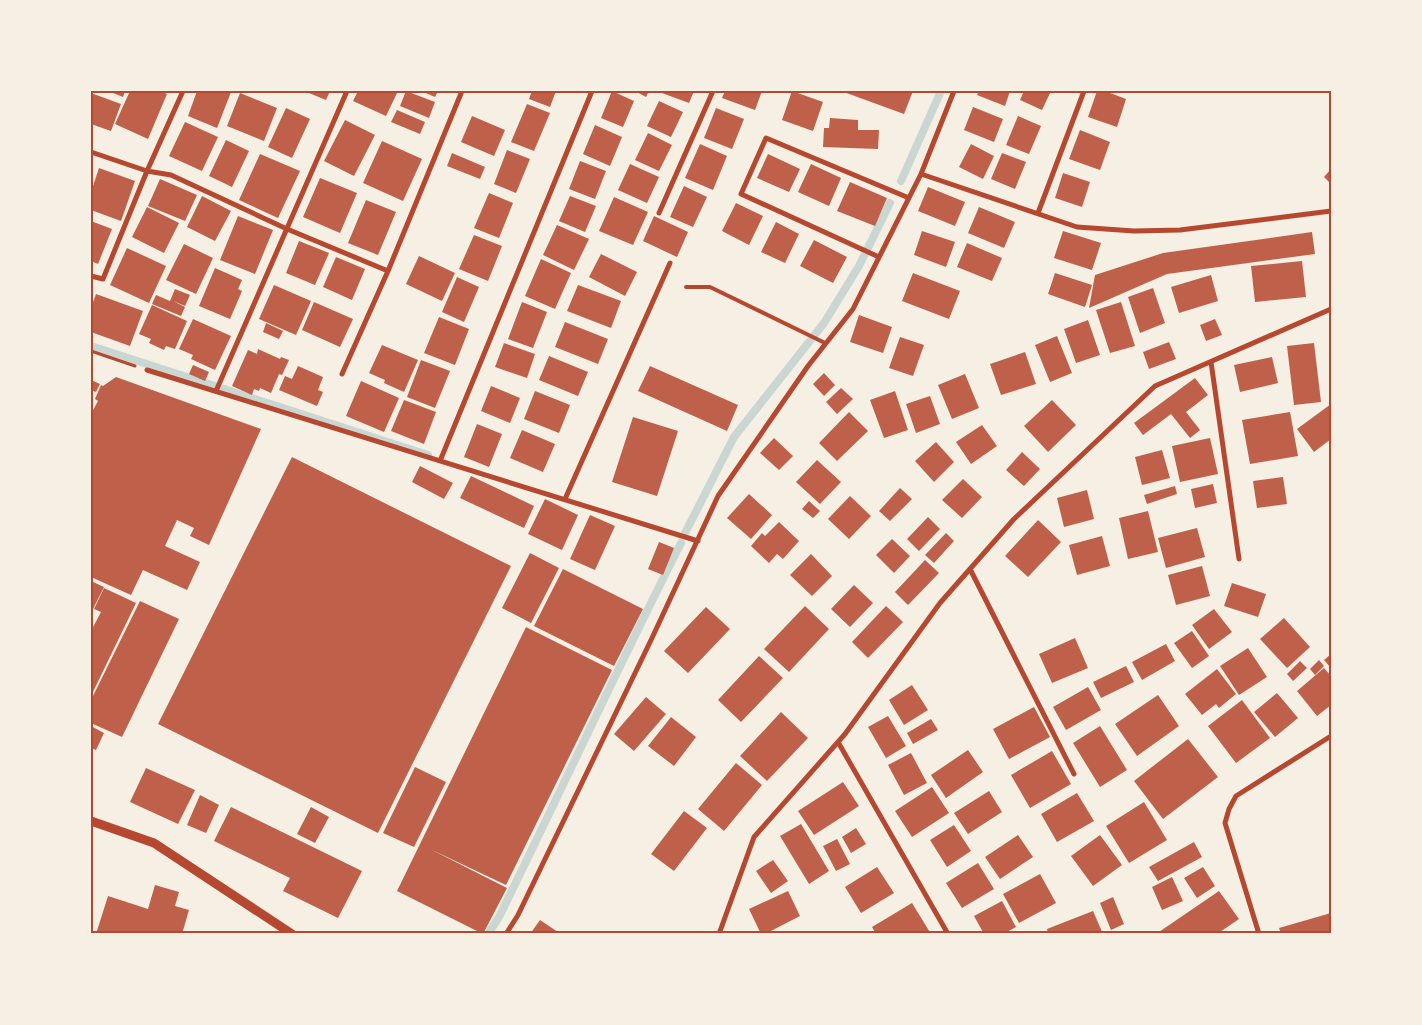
<svg xmlns="http://www.w3.org/2000/svg" width="1422" height="1025" viewBox="0 0 1422 1025" font-family="'DejaVu Sans',sans-serif">
<style>
.lines{fill:none;stroke-linecap:round;stroke-linejoin:round}
.stream{stroke:#c9d6d2;stroke-width:8}
.building{fill:#bf614a}
.path{stroke:#b5482f;stroke-width:3}
.service{stroke:#b5482f;stroke-width:4}
.minor{stroke:#b5482f;stroke-width:5}
.tertiary{stroke:#b5482f;stroke-width:9}
.neatline{fill:none;stroke:#b5482f;stroke-width:2}
</style>
<rect width="100%" height="100%" fill="#f6efe4"/>
<g class="lines">
<path class="stream" d="M901,181l40,-90
M91,346l337,109
M684,535l50,-98 90,-114 35,-57 31,-63
M488,934l11,-17c61,-124 119,-250 182,-374"/>
</g>
<path class="building" d="M108,91h17l-2,6z
M130,91h30l7,3 -19,45 -33,-15z
M197,91l34,1 -14,36 -29,-12z
M304,91h26l-4,9z
M358,91h40l-12,25 -33,-15z
M406,91l29,11 -6,16 -29,-12z
M421,91h17l-3,6z
M532,91h24l-6,16 -21,-8z
M612,91l22,10 -11,26 -22,-9z
M635,91h14l-3,6z
M662,91h32l-5,12 -27,-10z
M725,91h37l-7,19 -33,-12z
M792,91l31,11 -10,29 -31,-11z
M841,91h72l-9,23z
M979,91h31l-5,15 -28,-11z
M1024,91h27l-9,19 -22,-10z
M1097,91h8l21,8 -9,28 -29,-10z
M91,93l30,11 -10,27 -20,-7z
M240,93l37,15 -13,33 -37,-15z
M659,101l24,11 -12,25 -24,-11z
M527,104l23,9 -16,38 -23,-9z
M973,107l30,12 -9,23 -30,-12z
M286,108l24,11 -18,39 -24,-11z
M716,108l28,11 -12,30 -28,-11z
M397,110l28,12 -5,12 -29,-12z
M472,116l33,14 -11,26 -33,-14z
M1018,116l23,10 -12,28 -23,-9z
M830,118l28,2v10h21l-1,19 -55,-2 1,-19h5z
M345,120l30,15 -21,41 -30,-15z
M185,122l33,15 -16,34 -33,-15z
M595,125l27,12 -12,29 -27,-12z
M1080,130l30,12 -10,28 -31,-11z
M648,133l24,12 -13,26 -24,-11z
M226,140l23,11 -17,36 -23,-11z
M382,141l40,18 -19,42 -40,-18z
M700,144l27,12 -14,34 -28,-12z
M971,144l23,12 -11,23 -24,-12z
M507,150l23,9 -14,34 -22,-9z
M452,153l33,14 -5,12 -33,-13z
M1002,153l24,9 -11,27 -24,-10z
M260,154l40,17 -22,47 -39,-18z
M768,154l32,15 -11,23 -32,-14z
M580,161l26,10 -11,28 -26,-10z
M630,164l29,13 -12,26 -29,-13z
M811,164l30,14 -12,28 -31,-14z
M99,168l36,13 -14,40 -30,-11v-18z
M1331,169v15l-7,-7z
M1063,173l27,9 -8,25 -27,-9z
M320,178l37,15 -17,40 -37,-16z
M160,179l37,16 -12,26 -37,-15z
M850,182l37,16 -12,28 -38,-15z
M684,186l23,11 -14,30 -23,-10z
M928,187l37,15 -10,24 -37,-15z
M489,193l24,10 -14,35 -25,-10z
M202,196l29,15 -16,30 -28,-14z
M570,196l26,10 -11,26 -26,-11z
M614,197l34,15 -15,33 -34,-14z
M366,200l30,12 -18,43 -30,-12z
M736,203l27,13 -14,29 -27,-14z
M147,207l32,16 -15,30 -32,-16z
M979,207l36,15 -11,26 -36,-15z
M238,216l35,14 -18,44 -35,-14z
M654,216l34,16 -11,25 -34,-16z
M91,221l21,8 -14,35 -7,-3z
M776,222l23,12 -14,29 -24,-11z
M557,225l32,14 -15,31 -31,-15z
M922,231l33,11 -9,25 -32,-12z
M1063,231l38,12 -9,27 -38,-12z
M1312,232l3,22 -148,20 -78,34 6,-33 68,-22z
M474,235l28,11 -14,35 -29,-12z
M814,240l33,17 -14,26 -33,-17z
M299,241l30,12 -14,32 -29,-12z
M967,243l35,15 -10,23 -35,-14z
M184,244l29,14 -17,36 -30,-14z
M127,248l39,18 -17,37 -39,-18z
M601,254l36,18 -12,24 -36,-19z
M419,256l36,17 -13,28 -36,-17z
M336,257l29,12 -13,31 -29,-13z
M541,259l30,14 -16,36 -30,-13z
M1302,261l4,36 -51,5 -4,-36z
M215,268l27,12 -4,9 4,2 -12,28 -31,-13z
M913,273l47,18 -11,28 -47,-18z
M1055,273l37,12 -7,22 -37,-13z
M1211,275l7,26 -39,12 -8,-26z
M457,277l22,10 -15,35 -22,-10z
M274,285l37,16 -15,34 -37,-16z
M578,285l43,16 -10,27 -44,-17z
M1153,288l12,35 -25,10 -12,-36z
M175,289l15,6 -5,11 -12,-5 12,6 -4,9 -29,-12 4,-9 14,6z
M96,294l47,17 -13,35 -39,-14v-24z
M314,302l39,17 -13,28 -38,-17z
M522,302l25,10 -14,36 -25,-9z
M1121,302l14,44 -25,7 -14,-43z
M152,305l35,16 -12,28 -9,-3 -2,4 -15,-7 2,-4 -12,-5z
M859,315l33,12 -9,26 -33,-11z
M439,317l30,12 -14,36 -31,-12z
M193,319l38,17 -16,34 -24,-11 2,-4 -14,-6z
M1215,319l7,16 -16,6 -6,-16z
M1088,320l12,35 -24,8 -12,-34z
M565,322l43,17 -10,25 -43,-17z
M266,323l17,8 -4,8 -16,-7z
M1057,336l15,37 -22,9 -15,-37z
M900,337l24,8 -11,31 -24,-8z
M1169,342l7,17 -27,10 -6,-17z
M504,343l31,11 -8,24 -32,-11z
M1314,343l7,59 -27,3 -7,-59z
M382,345l36,15 -14,32 -20,-9 1,-3 -16,-7z
M258,349l22,10 1,-2 8,3 -7,15 -3,-1 -8,19 -11,-5 -1,3 -5,-2 -2,6 -20,-9 16,-36 9,4z
M1025,352l11,32 -35,11 -11,-31z
M549,356l39,16 -10,24 -39,-16z
M1272,357l6,26 -38,9 -6,-27z
M421,360l29,11 -15,37 -28,-11z
M193,365l16,7 -4,9 -16,-7z
M298,366l25,11 -5,13 5,2 -6,14 -38,-16 6,-14 7,3z
M650,366l88,39 -11,26 -89,-40z
M824,373l11,12 -11,11 -11,-12z
M965,374l14,34 -27,11 -14,-34z
M116,377l145,52 -52,116 -19,-9 4,-8 -17,-8 -12,26 35,16 -13,28 -44,-20 -12,25 -40,-18v-163l7,-13 -3,-2 6,-14 2,1z
M1195,378l13,17 -22,17 14,18 -10,8 -19,-24 -28,21 -9,-12z
M91,380l9,4 -4,8 -5,-2z
M361,381l38,17 -15,34 -38,-16z
M491,386l29,12 -10,25 -29,-12z
M841,388l12,11 -16,15 -11,-12z
M535,391l35,14 -11,28 -35,-14z
M895,391l13,39 -24,8 -14,-38z
M930,396l10,28 -24,9 -10,-29z
M404,400l32,12 -12,32 -33,-13z
M1052,400l24,25 -28,27 -24,-26z
M1331,404v35l-17,13 -17,-23z
M849,412l19,19 -31,30 -18,-18z
M1290,412l8,44 -48,8 -8,-44z
M633,417l45,14 -21,65 -45,-14z
M477,424l25,10 -13,33 -25,-10z
M982,425l15,21 -26,18 -15,-22z
M522,430l33,14 -12,28 -33,-14z
M774,438l19,18 -14,14 -19,-17z
M1210,438l8,36 -38,8 -8,-36z
M936,442l18,20 -20,20 -19,-21z
M1162,450l8,28 -28,7 -7,-28z
M1022,452l18,17 -16,17 -18,-16z
M292,457l219,109 -133,267 -220,-109z
M817,460l24,22 -21,22 -24,-22z
M420,466l33,17 -9,16 -32,-17z
M471,476l63,30 -10,22 -64,-30z
M1283,477l4,27 -30,4 -4,-27z
M963,479l19,18 -20,21 -20,-18z
M1213,484l4,19 -22,5 -4,-19z
M1175,486l2,8 -30,10 -3,-9z
M900,488l12,11 -22,22 -11,-10z
M1087,490l7,29 -30,8 -7,-29z
M749,494l23,21 -21,24 -24,-21z
M850,496l21,20 -22,23 -21,-20z
M545,499l33,16 -16,35 -34,-16z
M809,501l11,10 -7,7 -11,-9z
M1148,511l10,41 -30,7 -9,-41z
M590,515l25,11 -20,44 -25,-11z
M928,517l12,12 -21,22 -12,-12z
M1038,520l23,22 -33,35 -23,-21z
M779,522l20,19 -16,18 -6,-5 -8,9 -18,-17 11,-13 3,3z
M1197,528l8,29 -39,11 -8,-30z
M946,533l8,8 -20,22 -9,-8z
M1102,536l8,30 -33,9 -8,-30z
M892,539l18,17 -16,17 -18,-18z
M659,542l15,6 -11,27 -15,-6z
M530,553l29,15 -28,55 -29,-15z
M811,554l21,22 -20,20 -22,-21z
M925,560l14,13 -31,32 -13,-13z
M1202,566l8,30 -34,9 -8,-30z
M563,569l80,40 -29,57 -80,-40z
M91,581l13,6 -13,26z
M1232,583l34,11 -8,23 -34,-11z
M854,585l19,18 -23,24 -19,-18z
M104,588l32,15 -45,93v-65l10,-19 -7,-3z
M140,601l39,18 -57,118 -31,-14v-23z
M805,606l24,23 -40,43 -25,-23z
M886,606l17,16 -35,36 -16,-16z
M706,607l24,22 -42,44 -24,-22z
M1214,609l18,23 -23,17 -17,-24z
M1284,618l26,29 -23,21 -27,-29z
M526,627l86,43 -106,215 -76,-36 77,39 -24,46 -86,-43z
M1192,631l17,25 -17,12 -18,-25z
M1075,638l13,30 -36,15 -13,-29z
M1166,644l9,17 -33,19 -10,-18z
M1248,648l19,29 -28,18 -19,-29z
M1331,654v14l-7,-8z
M759,656l24,22 -42,44 -23,-22z
M1319,660l5,6 -9,9 -5,-6z
M1300,661l7,7 -14,13 -6,-7z
M1126,666l8,16 -33,16 -8,-16z
M1324,668l7,8v29l-14,11 -20,-25z
M1217,669l19,25 -17,14 -3,-4 -14,11 -17,-21z
M912,685l16,25 -24,15 -15,-25z
M1088,687l13,23 -35,20 -13,-23z
M1277,693l21,25 -23,19 -21,-25z
M1158,695l21,31 -42,30 -22,-32z
M646,697l20,17 -32,37 -20,-17z
M1242,700l28,38 -34,25 -28,-37z
M1034,707l16,30 -41,22 -16,-30z
M781,712l27,26 -41,43 -27,-25z
M888,716l18,30 -20,12 -18,-31z
M671,717l25,20 -22,29 -26,-20z
M931,719l7,11 -25,14 -6,-11z
M91,726l13,7 -8,17 -5,-2z
M1100,726l27,44 -27,17 -27,-44z
M1188,739l30,38 -55,42 -29,-38z
M968,750l15,22 -37,26 -15,-23z
M1052,751l19,33 -41,24 -19,-33z
M911,753l16,30 -23,12 -16,-30z
M736,763l26,22 -38,46 -26,-22z
M415,767l31,15 -32,65 -31,-14z
M146,768l49,22 -17,34 -48,-22z
M843,782l16,24 -45,29 -16,-24z
M932,787l17,26 -37,24 -17,-26z
M989,791l13,21 -34,22 -14,-21z
M1077,793l17,28 -37,21 -16,-28z
M200,795l19,10 -13,28 -19,-8z
M1144,802l23,38 -38,23 -23,-37z
M231,807l131,64 -24,47 -55,-27 7,-13 -76,-37z
M311,807l18,10 -14,26 -18,-9z
M684,811l23,17 -33,43 -23,-17z
M801,824l28,47 -20,13 -29,-48z
M954,825l17,26 -24,16 -17,-27z
M856,828l10,16 -15,9 -9,-16z
M1018,835l15,22 -33,22 -15,-22z
M1100,835l22,30 -29,21 -22,-30z
M837,839l13,25 -14,7 -13,-25z
M1194,842l8,15 -44,24 -9,-14z
M773,860l15,21 -17,12 -15,-22z
M978,863l16,26 -32,19 -16,-25z
M877,867l17,26 -33,20 -16,-26z
M1203,867l12,19 -18,12 -13,-20z
M1040,874l16,29 -37,20 -16,-29z
M1172,877l11,24 -21,9 -10,-23z
M155,885l24,7 -4,14 14,4 -7,24h-86l12,-38 40,13z
M788,891l12,25 -35,18h-4l-12,-25z
M1219,891l20,28 -22,15h-61z
M1113,897l11,27 -13,6 -11,-27z
M1002,901l14,26 -13,7h-19l-10,-18z
M912,903l19,31h-55l-4,-7z
M1093,911l10,23h-55l-1,-5z
M1331,913v21h-50l-2,-6z
M540,920l21,14h-31z"/>
<g class="lines">
<path class="path" d="M91,351l44,15"/>
<path class="service" d="M686,287h24l115,56"/>
<path class="minor" d="M91,152l56,19 24,4 116,54 101,42
M921,174l156,53 57,4 46,-1 151,-19
M659,213l54,-122
M1038,213l46,-122
M879,257l-138,-63 25,-56 143,60
M91,276l12,3 44,-108 36,-80
M1211,362l28,197
M147,370l551,171
M342,374l46,-103 74,-180
M216,391l131,-300
M440,461l152,-370
M565,499l105,-236
M970,569l104,205
M838,742l110,192
M506,934l12,-19 134,-277 66,-142 90,-130 45,-57 68,-135 33,-83
M719,934l35,-97 91,-103 95,-131 74,-84 141,-133 176,-77
M1259,934l-34,-111 4,-14 7,-13 95,-60"/>
<path class="tertiary" d="M91,821l63,22 138,91"/>
</g>
<rect width="1422" height="1025" fill="none" stroke="#f6efe4" stroke-width="185"/>
<rect x="92" y="92" width="1238" height="840" class="neatline"/>
</svg>
